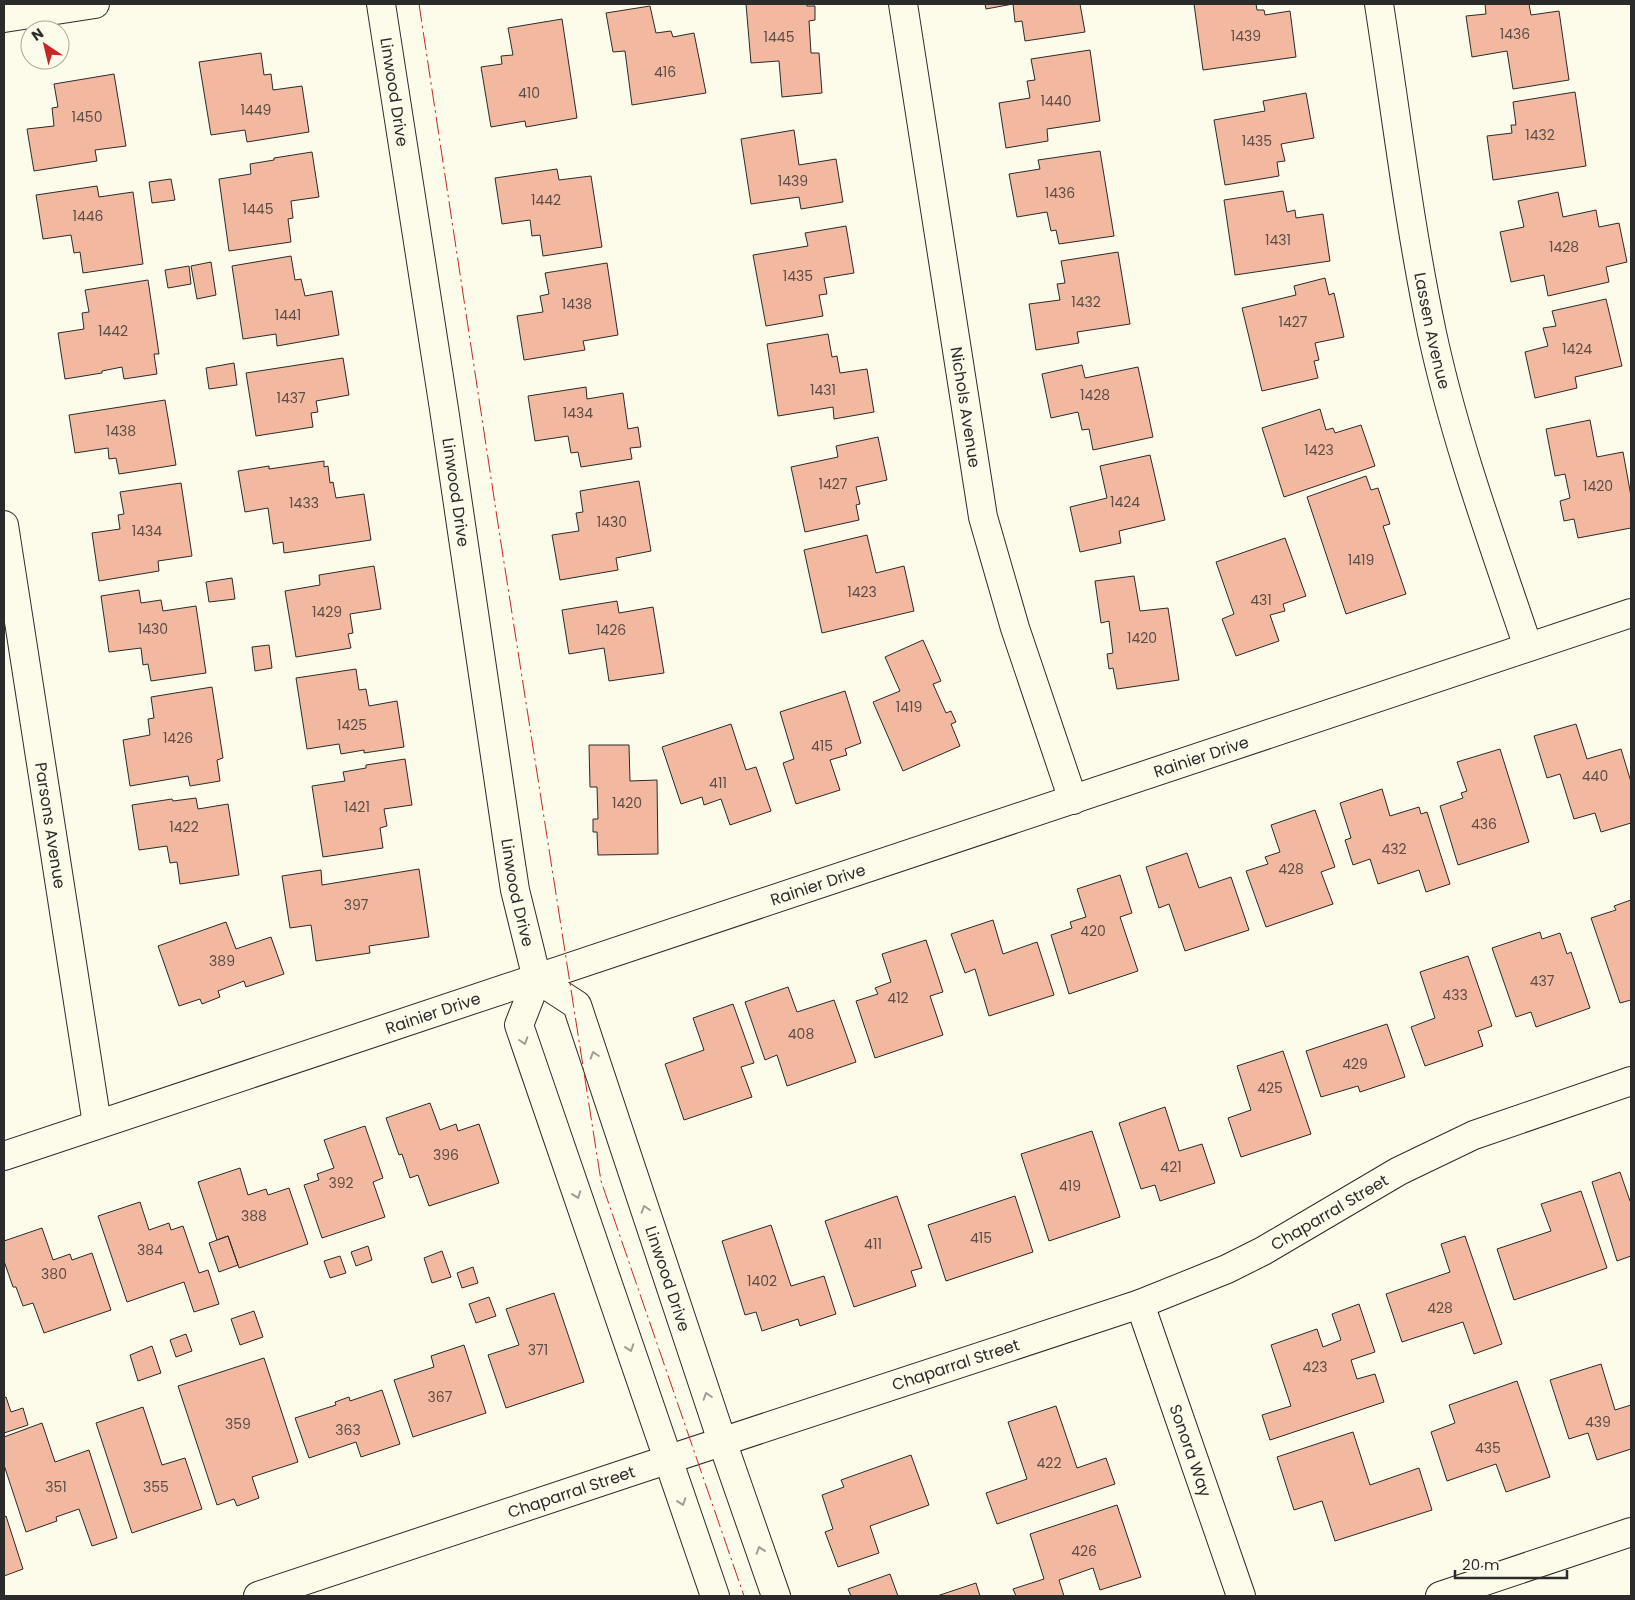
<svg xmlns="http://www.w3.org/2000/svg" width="1635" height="1600" viewBox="0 0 1635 1600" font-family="Poppins,sans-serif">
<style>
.building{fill:#f2b8a0;stroke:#2b2b2b}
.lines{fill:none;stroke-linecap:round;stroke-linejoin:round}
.street-casing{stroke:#2b2b2b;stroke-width:30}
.secondary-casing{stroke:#2b2b2b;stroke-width:30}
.street{stroke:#fdfbea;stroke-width:28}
.secondary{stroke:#fdfbea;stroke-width:28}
.power{stroke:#c62828;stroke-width:1;stroke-dasharray:18 4 2.5 4;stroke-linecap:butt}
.oneway{stroke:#9e9d94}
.labels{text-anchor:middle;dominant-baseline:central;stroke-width:4;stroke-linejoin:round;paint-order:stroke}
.number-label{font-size:14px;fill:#5d4e48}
.street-label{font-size:16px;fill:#2b2b2b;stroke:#fdfbea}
</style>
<rect width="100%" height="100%" fill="#fdfbea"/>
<path class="building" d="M746,4h61v2h8v14l-6,1 2,32h8l3,40 -40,4 -3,-36 -28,2z
M985,4h95l5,28 -60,9 -3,-20 -7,1 -2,-18 -27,5z
M1194,4h62l1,6h7l1,5 25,-4 6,46 -93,13z
M1485,4h44l2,11 28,-4 10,69 -56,9 -6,-38 -35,6 -6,-41 20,-2z
M650,6l6,27 15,-2 2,6 21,-4 12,60 -74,12 -7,-54 -12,1 -7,-39z
M562,19l15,99 -51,9 -1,-6 -34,6 -10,-60 21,-3 -1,-8 12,-1 -5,-27z
M1090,50l10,71 -53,8 1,12 -42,7 -7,-45 31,-5 -3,-17 8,-1 -4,-21z
M261,53l3,22 7,-1 2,16 29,-4 7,46 -62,10 -2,-12 -34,5 -12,-73z
M114,74l12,72 -31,4 2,11 -63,10 -7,-42 27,-3 -2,-18 6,-1 -4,-23z
M1575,92l11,74 -93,14 -6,-44 25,-3 -1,-8h5l-3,-23z
M1306,93l8,45 -33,6 4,17 -8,1 2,14 -54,9 -11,-65 51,-9 -2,-10z
M794,130l5,35 37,-6 7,43 -42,7 -2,-12 -48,7 -10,-65z
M1100,151l14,85 -55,8 -3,-14 -5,1 -4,-19 -30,5 -8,-43 31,-5 -2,-9z
M312,152l7,45 -28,4 2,17 -5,1 3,23 -62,9 -10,-72 32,-5 -1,-10 24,-4v-2z
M557,169l2,11 32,-4 11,71 -59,9 -3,-21 -8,1 -2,-16 -28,4 -7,-46z
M171,179l4,21 -23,3 -3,-21z
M97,186l2,11 34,-5 10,72 -60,9 -3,-21 -6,1 -3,-18 -28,4 -7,-44z
M1283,191l4,21 8,-2 1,8 27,-4 7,47 -95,14 -11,-75z
M1558,192l5,25 33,-7 3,17 20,-4 8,39 -21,5 3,15 -61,14 -4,-21 -33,7 -11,-50 24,-5 -6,-26z
M846,226l8,47 -30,5 3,16 -8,1 4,21 -57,10 -13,-71 55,-9 -3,-13z
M1118,252l12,72 -53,8 2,11 -43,7 -7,-46 31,-4 -3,-16 8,-1 -4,-22z
M291,256l4,24 6,-1 4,17 27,-5 7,44 -62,11 -1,-12 -33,5 -11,-73z
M211,262l5,33 -19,4 -6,-33z
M607,263l11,72 -35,6 2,9 -61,10 -7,-44 26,-4 -3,-16 9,-2 -4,-21z
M189,266l2,18 -23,4 -3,-18z
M1325,278l4,17 5,-2 10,44 -29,6 4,17 -5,1 4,17 -56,13 -20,-83 54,-13 -2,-9z
M148,280l11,74h-5l3,20 -33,5 -2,-12 -20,4v2l-37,6 -7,-46 26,-4 -2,-16 7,-1 -4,-22z
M1606,299l16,67 -47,11 2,11 -42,10 -10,-46 23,-6 -5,-18 13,-2 -4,-15z
M828,334l4,23 5,-1 3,17 27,-4 7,43 -40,7 -1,-12 -55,9 -11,-72z
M343,358l6,37 -33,6 2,11 -7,1 2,14 -57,9 -10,-63z
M234,363l3,22 -28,4 -3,-21z
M1082,365l3,13 53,-11 15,70 -60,13 -4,-21 -7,1 -4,-18 -27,6 -9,-44z
M586,387l1,12 36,-6 5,36 10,-2 3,20 -11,1 2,11 -51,8 -3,-15 -7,1 -3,-17 -33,5 -7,-45z
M165,400l11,65 -57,9 -3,-16 -7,1 -1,-11 -33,5 -6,-38z
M1320,409l6,21 7,-2 2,5 26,-8 14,41 -91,31 -22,-69z
M1590,420l7,37 26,-5 8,44v32l-53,10 -4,-19 -10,2 -4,-20 10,-3 -5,-24 -10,2 -9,-47z
M878,437l9,43 -31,7 4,17 -4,1 3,15 -54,12 -14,-65 47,-10 -2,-11z
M1150,455l15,65 -46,11 2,12 -41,9 -10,-45 37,-9 -7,-32z
M324,461v6l4,-1 2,17 3,-1 3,16 28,-4 7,46 -87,13 -1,-11 -10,2 -5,-36 -23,4 -7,-41 31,-5v3z
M1366,476l5,14 7,-2 12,36 -7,2 23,68 -60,20 -39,-117z
M639,481l12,70 -35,7 2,12 -58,10 -8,-45 27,-4 -3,-18 7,-1 -3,-21z
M181,483l11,73 -34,5 1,10 -60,10 -7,-48 28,-4 -2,-14 6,-1 -4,-22z
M867,535l9,38 28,-7 10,45 -92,22 -18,-83z
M1285,538l21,58 -23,8 2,7 -15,4 9,26 -43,15 -14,-37 12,-5 -18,-52z
M374,566l7,43 -31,5 3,19 -5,1 3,14 -55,9 -11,-66 35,-6 -1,-10z
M1134,576l6,35 28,-3 11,72 -62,9 -4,-21 -4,1 -2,-15 6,-1 -4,-32 -8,2 -6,-42z
M232,578l3,21 -26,3 -3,-20z
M139,590l2,13 20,-3 2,11 33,-5 10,67 -55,8 -3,-17 -5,1 -2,-17 -32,4 -8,-56z
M617,601l2,12 34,-6 11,66 -55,8 -5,-33 -35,6 -7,-44z
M923,640l18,41 -8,3 13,29 5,-2 5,11 -5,2 9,22 -57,25 -30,-69 27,-11 -15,-34z
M269,645l3,23 -17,3 -3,-24z
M356,669l3,21 7,-1 3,17 28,-5 7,46 -40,6v-3l-23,4 -2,-10 -32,5 -11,-71z
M212,687l11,71 -6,2 3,21 -30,5 -2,-10 -58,10 -7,-46 27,-5 -2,-16 6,-1 -3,-21z
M845,691l16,52 -16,6 2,6 -17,5 10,30 -44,14 -13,-41 11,-4 -14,-47z
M731,724l15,46 10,-3 15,44 -41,14 -9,-26 -17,6 -2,-8 -21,7 -19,-57z
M1576,724l11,35 34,-10 10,33v41l-30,9 -6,-19 -21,6 -14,-45 -13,4 -13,-42z
M589,745h40l1,36 27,-1 1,74 -60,1 -1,-23h-4v-13h5l-1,-32h-7z
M1500,749l29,93 -71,23 -18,-59 23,-8 -2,-5 6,-2 -10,-29z
M405,759l7,46 -28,4 3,17 -7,2 3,20 -60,9 -11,-71 33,-5 -2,-9 23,-4v-3z
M1382,789l8,27 29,-9 2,7 6,-2 23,72 -24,8 -7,-22 -41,14 -8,-25 -17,6 -8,-25 6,-2 -11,-35z
M196,798l2,11 30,-5 11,71 -59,9 -3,-22 -7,1 -3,-17 -28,4 -7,-45 40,-6 1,2z
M1315,810l20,57 -14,5 12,32 -67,23 -20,-56 22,-7 -3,-7 15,-5 -9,-27z
M1187,853l12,35 32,-11 18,53 -64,21 -16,-47 -10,4 -13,-41z
M419,869l10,68 -60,9 1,7 -54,8 -5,-36 -21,3 -8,-52 39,-6 1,15z
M1120,875l12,38 -12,4 18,54 -69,23 -18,-59 21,-7 -2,-6 16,-5 -9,-28z
M1631,900v100l-11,3 -29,-85 25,-8 -2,-4z
M993,920l10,34 34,-12 17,53 -65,21 -14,-47 -10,4 -14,-39z
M226,922l10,27 35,-12 13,37 -38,13 -2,-6 -26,10 2,6 -18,7 -2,-5 -21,7 -21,-60z
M1540,932l2,7 18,-6 7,21 4,-2 19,56 -54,19 -5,-15 -15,5 -24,-69z
M926,940l17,52 -13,4 13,39 -68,23 -19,-57 22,-7 -3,-6 16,-6 -9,-28z
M1468,956l24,70 -14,5 5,15 -58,20 -14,-39 24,-9 -15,-46z
M788,987l9,25 37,-12 22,62 -69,24 -10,-31 -12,5 -20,-58z
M733,1004l21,59 -13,4 11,30 -68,23 -19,-56 39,-14 -11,-32z
M1387,1024l18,53 -45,15 -2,-6 -37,11 -15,-46z
M1283,1051l28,83 -70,23 -13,-39 23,-8 -14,-44z
M430,1103l10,27 16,-6 2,7 21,-7 20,59 -70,23 -11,-31 -8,3 -8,-24 -3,1 -13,-37z
M1165,1107l14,44 23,-7 13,39 -55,18 -5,-16 -14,4 -22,-66z
M365,1126l18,52 -10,4 12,35 -63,21 -18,-53 15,-5 -2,-6 17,-6 -10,-28z
M1092,1131l28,86 -71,24 -28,-87z
M240,1168l8,27 18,-6 2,6 21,-7 19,56 -69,24 -11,-32 -11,4 -19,-58z
M1620,1172l10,29h1v55l-14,5 -25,-79z
M1581,1191l26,77 -93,32 -17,-51 54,-18 -10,-27z
M897,1196l25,72 -11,3 5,15 -62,21 -29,-86z
M1015,1196l18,56 -87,29 -18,-56z
M140,1202l9,28 20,-7 2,7 12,-4 16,47 9,-3 11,34 -25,8 -10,-30 -57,20 -29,-86z
M771,1225l20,61 33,-10 12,38 -36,12 -2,-7 -36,12 -6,-19 -11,3 -23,-74z
M42,1228l11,32 17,-6 2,6 20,-7 19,57 -67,23 -11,-30 -10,3 -7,-19h-3l-9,-26v-20z
M228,1236l10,29 -19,7 -10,-29z
M1465,1236l37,108 -28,10 -11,-32 -61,20 -16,-48 64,-22 -9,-28z
M368,1246l4,14 -16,6 -5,-14z
M442,1251l9,26 -19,6 -8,-25z
M340,1256l6,17 -16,5 -6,-17z
M473,1267l5,16 -16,5 -5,-15z
M554,1293l30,89 -78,26 -18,-53 31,-10 -13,-36z
M489,1297l7,19 -20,7 -7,-19z
M1359,1304l16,48 -24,8 6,19 18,-5 9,28 -114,38 -8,-25 29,-9 -20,-61 46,-16 6,18 18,-7 -9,-26z
M254,1311l9,26 -23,8 -9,-26z
M186,1334l6,17 -16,6 -6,-17z
M464,1345l22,68 -73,24 -19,-57 40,-13 -3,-11z
M152,1346l9,27 -23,8 -8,-26z
M264,1358l34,104 -46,15 7,21 -22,8 -3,-7 -17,6 -39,-119z
M1601,1364l14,46 16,-5v44l-34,11 -9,-27 -19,6 -19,-59z
M1517,1381l33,96 -44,15 -10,-28 -49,17 -16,-49 24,-9 -6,-18z
M382,1390l18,54 -39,13 -5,-15 -47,16 -14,-40 41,-13 -1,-3 14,-5 1,4z
M6,1397l5,15 12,-4 5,17 -24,8v-35z
M1056,1406l21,62 29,-10 9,26 -118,40 -11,-31 41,-14 -19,-57z
M143,1407l19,58 23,-7 17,51 -70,24 -36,-110z
M42,1423l13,39 34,-12 28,88 -25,8 -13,-37 -23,8 1,4 -31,11 -22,-67v-28z
M1353,1432l17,53 49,-17 13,42 -97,31 -13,-40 -28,9 -17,-53z
M911,1455l18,50 -59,21 9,27 -41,14 -13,-35 8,-3 -11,-34 22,-8 -3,-7z
M1117,1505l24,72 -41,13 -7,-22 -34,12 5,16h-48l-3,-7 31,-10 -14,-45z
M6,1516l17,53 -19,7v-59z
M890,1574l8,22h-47l-3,-7z
M976,1583l4,13h-43z"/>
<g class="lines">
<defs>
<g id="street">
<path id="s1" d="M903,4l80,513 32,111 58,172"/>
<path id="s2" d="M1379,4c17,109 30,220 53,329 23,107 61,210 96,314"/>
<path d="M4,18l91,-14"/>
<path id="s3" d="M4,525l93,599"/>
<path id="s4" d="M4,1156l1627,-543"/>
<path id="s5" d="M1140,1304l101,292"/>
<path d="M1440,1596l191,-64"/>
</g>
<g id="secondary">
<path id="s6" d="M381,4l63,405 65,442 6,39 22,89 -18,46 196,571"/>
<path id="s7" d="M537,979l40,26 145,436 54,155"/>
<path id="s8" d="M258,1596c294,-98 587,-196 882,-292l87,-35 36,-18 136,-80 75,-36 157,-54"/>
</g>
</defs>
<use href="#street" class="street-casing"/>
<use href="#secondary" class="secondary-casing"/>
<use href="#street" class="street"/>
<use href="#secondary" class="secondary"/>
<path class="power" d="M419,4l79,520 103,657 143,415"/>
</g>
<defs><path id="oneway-chevron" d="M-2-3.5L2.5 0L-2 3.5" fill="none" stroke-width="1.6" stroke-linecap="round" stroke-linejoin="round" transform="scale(1.25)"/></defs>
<g class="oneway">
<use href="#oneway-chevron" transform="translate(524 1041) rotate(72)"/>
<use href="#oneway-chevron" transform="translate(594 1055) rotate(-108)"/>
<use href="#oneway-chevron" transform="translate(577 1195) rotate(71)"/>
<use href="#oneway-chevron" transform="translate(645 1209) rotate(-108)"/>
<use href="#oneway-chevron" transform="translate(630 1348) rotate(71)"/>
<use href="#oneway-chevron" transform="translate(707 1396) rotate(-108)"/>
<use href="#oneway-chevron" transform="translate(682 1502) rotate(71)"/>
<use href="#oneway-chevron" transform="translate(760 1550) rotate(-109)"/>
</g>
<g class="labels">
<g class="number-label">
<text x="1515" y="34">1436</text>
<text x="1246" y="36">1439</text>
<text x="779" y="37">1445</text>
<text x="665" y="72">416</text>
<text x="529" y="93">410</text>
<text x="1056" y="101">1440</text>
<text x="256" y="110">1449</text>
<text x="87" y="117">1450</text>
<text x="1540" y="135">1432</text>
<text x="1257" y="141">1435</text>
<text x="793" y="181">1439</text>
<text x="1060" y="193">1436</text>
<text x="546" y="200">1442</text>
<text x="258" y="209">1445</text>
<text x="88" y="216">1446</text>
<text x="1278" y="240">1431</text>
<text x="1564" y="247">1428</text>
<text x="798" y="276">1435</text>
<text x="1086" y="302">1432</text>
<text x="577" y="304">1438</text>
<text x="288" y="315">1441</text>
<text x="1293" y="322">1427</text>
<text x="113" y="331">1442</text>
<text x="1577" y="349">1424</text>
<text x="823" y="390">1431</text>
<text x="1095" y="395">1428</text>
<text x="291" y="398">1437</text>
<text x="578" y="413">1434</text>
<text x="121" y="431">1438</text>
<text x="1319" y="450">1423</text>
<text x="833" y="484">1427</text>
<text x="1598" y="486">1420</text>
<text x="1125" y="502">1424</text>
<text x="304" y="503">1433</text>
<text x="612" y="522">1430</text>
<text x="147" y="531">1434</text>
<text x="1361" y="560">1419</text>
<text x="862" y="592">1423</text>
<text x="1261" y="600">431</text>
<text x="327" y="612">1429</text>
<text x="153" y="629">1430</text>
<text x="611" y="630">1426</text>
<text x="1142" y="638">1420</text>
<text x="909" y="707">1419</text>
<text x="352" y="725">1425</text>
<text x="178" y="738">1426</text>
<text x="822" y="746">415</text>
<text x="1595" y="776">440</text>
<text x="718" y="783">411</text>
<text x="627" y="803">1420</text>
<text x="357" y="807">1421</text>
<text x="1484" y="824">436</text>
<text x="184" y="827">1422</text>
<text x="1394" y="849">432</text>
<text x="1291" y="869">428</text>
<text x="356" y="905">397</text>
<text x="1093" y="931">420</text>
<text x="222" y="961">389</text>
<text x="1542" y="981">437</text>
<text x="1455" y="995">433</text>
<text x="898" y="998">412</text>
<text x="801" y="1034">408</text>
<text x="1355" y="1064">429</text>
<text x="1270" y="1088">425</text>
<text x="446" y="1155">396</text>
<text x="1171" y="1167">421</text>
<text x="341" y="1183">392</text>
<text x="1070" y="1186">419</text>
<text x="254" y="1216">388</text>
<text x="981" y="1238">415</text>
<text x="873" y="1244">411</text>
<text x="150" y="1250">384</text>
<text x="54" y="1274">380</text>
<text x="762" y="1281">1402</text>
<text x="1440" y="1308">428</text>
<text x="538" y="1350">371</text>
<text x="1315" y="1367">423</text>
<text x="440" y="1397">367</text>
<text x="1598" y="1422">439</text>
<text x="238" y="1424">359</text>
<text x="348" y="1430">363</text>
<text x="1488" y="1448">435</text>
<text x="1049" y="1463">422</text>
<text x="56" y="1487">351</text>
<text x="156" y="1487">355</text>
<text x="1084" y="1551">426</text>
</g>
<g class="street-label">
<text stroke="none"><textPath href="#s6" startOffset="89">Linwood Drive</textPath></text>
<text stroke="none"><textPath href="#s2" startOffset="331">Lassen Avenue</textPath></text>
<text stroke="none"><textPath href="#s1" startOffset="408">Nichols Avenue</textPath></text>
<text stroke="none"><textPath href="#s6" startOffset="494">Linwood Drive</textPath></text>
<text stroke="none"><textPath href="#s4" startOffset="1262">Rainier Drive</textPath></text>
<text stroke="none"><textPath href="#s3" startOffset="304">Parsons Avenue</textPath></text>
<text stroke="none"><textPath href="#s4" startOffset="858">Rainier Drive</textPath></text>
<text stroke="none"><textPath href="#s6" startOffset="899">Linwood Drive</textPath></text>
<text stroke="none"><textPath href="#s4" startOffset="452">Rainier Drive</textPath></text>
<text stroke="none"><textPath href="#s8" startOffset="1140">Chaparral Street</textPath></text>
<text stroke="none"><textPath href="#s7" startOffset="336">Linwood Drive</textPath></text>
<text stroke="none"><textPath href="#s8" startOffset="735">Chaparral Street</textPath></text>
<text stroke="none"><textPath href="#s5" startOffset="155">Sonora Way</textPath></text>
<text stroke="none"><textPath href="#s8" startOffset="330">Chaparral Street</textPath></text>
</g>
</g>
<rect width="1635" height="1600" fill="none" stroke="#2b2b2b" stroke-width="10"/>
<g transform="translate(45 45) rotate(325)"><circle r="24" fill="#fdfbea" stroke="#a9a89e"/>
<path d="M0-4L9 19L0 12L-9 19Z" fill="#c62828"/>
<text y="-8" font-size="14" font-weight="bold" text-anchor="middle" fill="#2b2b2b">N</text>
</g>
<path d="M1455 1570v8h112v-8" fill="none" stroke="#2b2b2b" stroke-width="2.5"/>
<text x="1462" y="1570" font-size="15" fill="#2b2b2b" stroke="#fdfbea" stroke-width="4" paint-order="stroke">20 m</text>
</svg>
